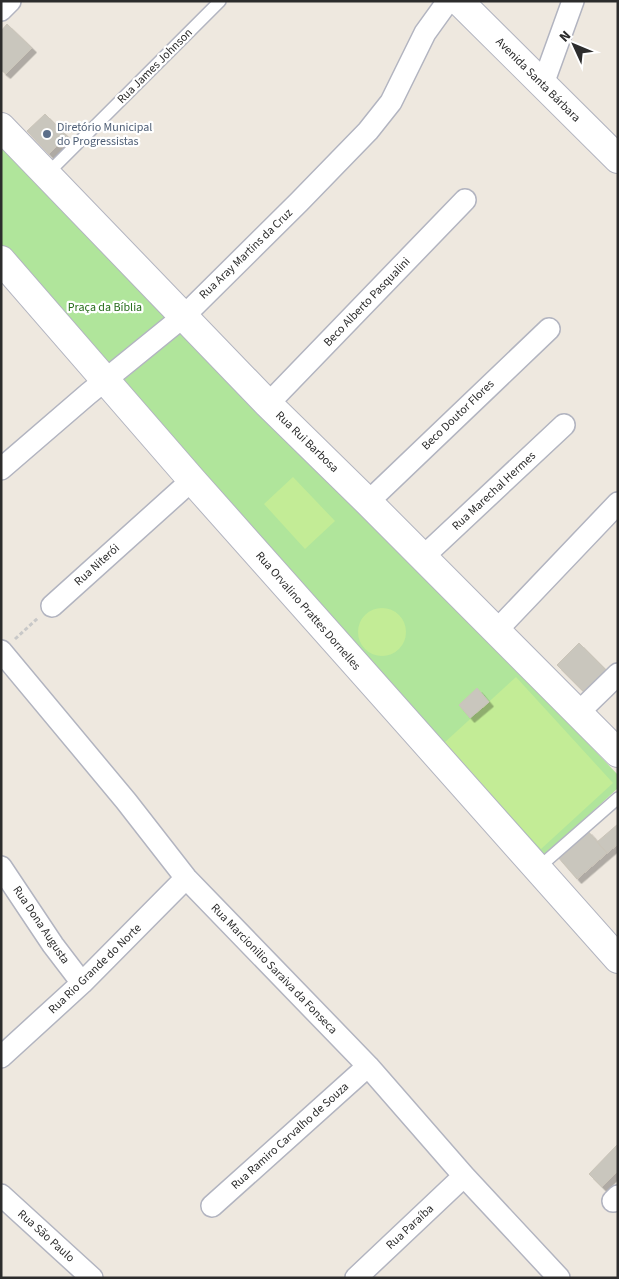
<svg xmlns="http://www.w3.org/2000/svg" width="619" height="1279" viewBox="0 0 619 1279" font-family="'Source Sans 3',sans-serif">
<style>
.green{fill:#b0e59b}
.pitch{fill:#c3ec96}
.building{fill:#c9c6bd;stroke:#cac4b8;filter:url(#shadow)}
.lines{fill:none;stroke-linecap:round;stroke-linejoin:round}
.service-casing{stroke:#b2b4c0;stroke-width:14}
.minor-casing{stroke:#b2b4c0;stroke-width:24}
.tertiary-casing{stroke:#b2b4c0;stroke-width:30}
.path{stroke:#c8c8c8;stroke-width:3;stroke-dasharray:4 2.5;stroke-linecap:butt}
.service{stroke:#fff;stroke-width:11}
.minor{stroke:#fff;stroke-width:21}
.tertiary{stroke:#fff;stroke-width:28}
.service-dot{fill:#5c6f8a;stroke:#fff;stroke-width:2}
.labels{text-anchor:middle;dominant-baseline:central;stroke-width:4.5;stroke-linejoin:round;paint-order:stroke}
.street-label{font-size:12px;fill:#2c2c2c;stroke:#fff}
.service-label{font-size:12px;fill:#4e5e75;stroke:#fff;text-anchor:start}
.park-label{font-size:12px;fill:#266c1a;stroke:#fff}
</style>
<defs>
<filter id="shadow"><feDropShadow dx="4.5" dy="4.5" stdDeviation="0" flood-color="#0004"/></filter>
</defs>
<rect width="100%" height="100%" fill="#eee8df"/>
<path class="green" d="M1,144l168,171 -64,53 -104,-118z
M182,331l339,342 97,102v13l-78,72 -421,-476z"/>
<path class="pitch" d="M293,477l42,44 -30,28 -41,-45z
M358 632a24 24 0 1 1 48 0a24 24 0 1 1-48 0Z
M516,677l97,106 -72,66 -97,-106z"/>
<path class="building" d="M7,24l25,24 -26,26 -5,-4v-39z
M45,114l22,22 -18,18 -22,-23z
M579,643l28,28 -22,22 -28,-28z
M477,688l12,14 -19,16 -11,-13z
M618,824v20l-11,9 -10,-11z
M587,830l20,23 -30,26 -20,-23z
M618,1144v27l-16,16 -13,-13z"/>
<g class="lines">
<defs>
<path id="service" d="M47,174l173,-173
M537,869l81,-71"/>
<path id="minor" d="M1,10l9,-9
M543,84l30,-83
M268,404l197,-204
M1,469l87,-75 96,-78 115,-114 69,-71 23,-29 34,-69 23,-32
M368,502l181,-173
M423,557l141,-132
M52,606l140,-126
M496,631l122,-128
M1,651l125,150 60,77 182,188 96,110 95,102
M579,712l39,-38
M1,867l52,78 29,38
M1,1057l81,-74 104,-105
M1,1195l91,83
M613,1201l5,-5
M212,1206l156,-140
M356,1278l108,-102"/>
<path id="tertiary" d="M459,1l159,158
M1,127l267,277 100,98 250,251
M1,260l191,220 426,479"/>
</defs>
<use href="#service" class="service-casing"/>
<use href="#minor" class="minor-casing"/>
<use href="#tertiary" class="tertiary-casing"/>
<path class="path" d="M15,639l23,-21"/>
<use href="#service" class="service"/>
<use href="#minor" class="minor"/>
<use href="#tertiary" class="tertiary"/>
</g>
<circle class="service-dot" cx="47" cy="134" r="5"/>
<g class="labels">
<g class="street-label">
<text transform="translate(155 66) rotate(-45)">Rua James Johnson</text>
<text transform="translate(538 80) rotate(45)">Avenida Santa Bárbara</text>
<text transform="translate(246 254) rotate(-44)">Rua Aray Martins da Cruz</text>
<text transform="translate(367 302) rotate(-46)">Beco Alberto Pasqualini</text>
<text transform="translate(458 415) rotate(-44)">Beco Doutor Flores</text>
<text transform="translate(307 442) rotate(44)">Rua Rui Barbosa</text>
<text transform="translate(494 491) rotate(-43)">Rua Marechal Hermes</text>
<text transform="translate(97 565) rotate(-42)">Rua Niterói</text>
<text transform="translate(308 611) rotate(49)">Rua Orvalino Prattes Dornelles</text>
<text transform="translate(41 925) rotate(56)">Rua Dona Augusta</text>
<text transform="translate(95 969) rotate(-44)">Rua Rio Grande do Norte</text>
<text transform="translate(274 969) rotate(46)">Rua Marcionilio Saraiva da Fonseca</text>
<text transform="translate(290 1136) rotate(-42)">Rua Ramiro Carvalho de Souza</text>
<text transform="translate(410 1227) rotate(-43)">Rua Paraíba</text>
<text transform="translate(46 1236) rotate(42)">Rua São Paulo</text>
</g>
<g class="service-label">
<text x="57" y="127">Diretório Municipal<tspan x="57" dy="14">do Progressistas</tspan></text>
</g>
<g class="park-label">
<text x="105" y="307">Praça da Bíblia</text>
</g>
</g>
<rect width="619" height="1279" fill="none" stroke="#2c2c2c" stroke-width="5"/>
<g transform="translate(574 45) rotate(314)" stroke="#ffffff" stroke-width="4" paint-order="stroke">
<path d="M0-4L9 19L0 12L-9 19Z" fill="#2c2c2c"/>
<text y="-8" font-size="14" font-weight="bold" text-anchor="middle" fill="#2c2c2c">N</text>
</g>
</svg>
